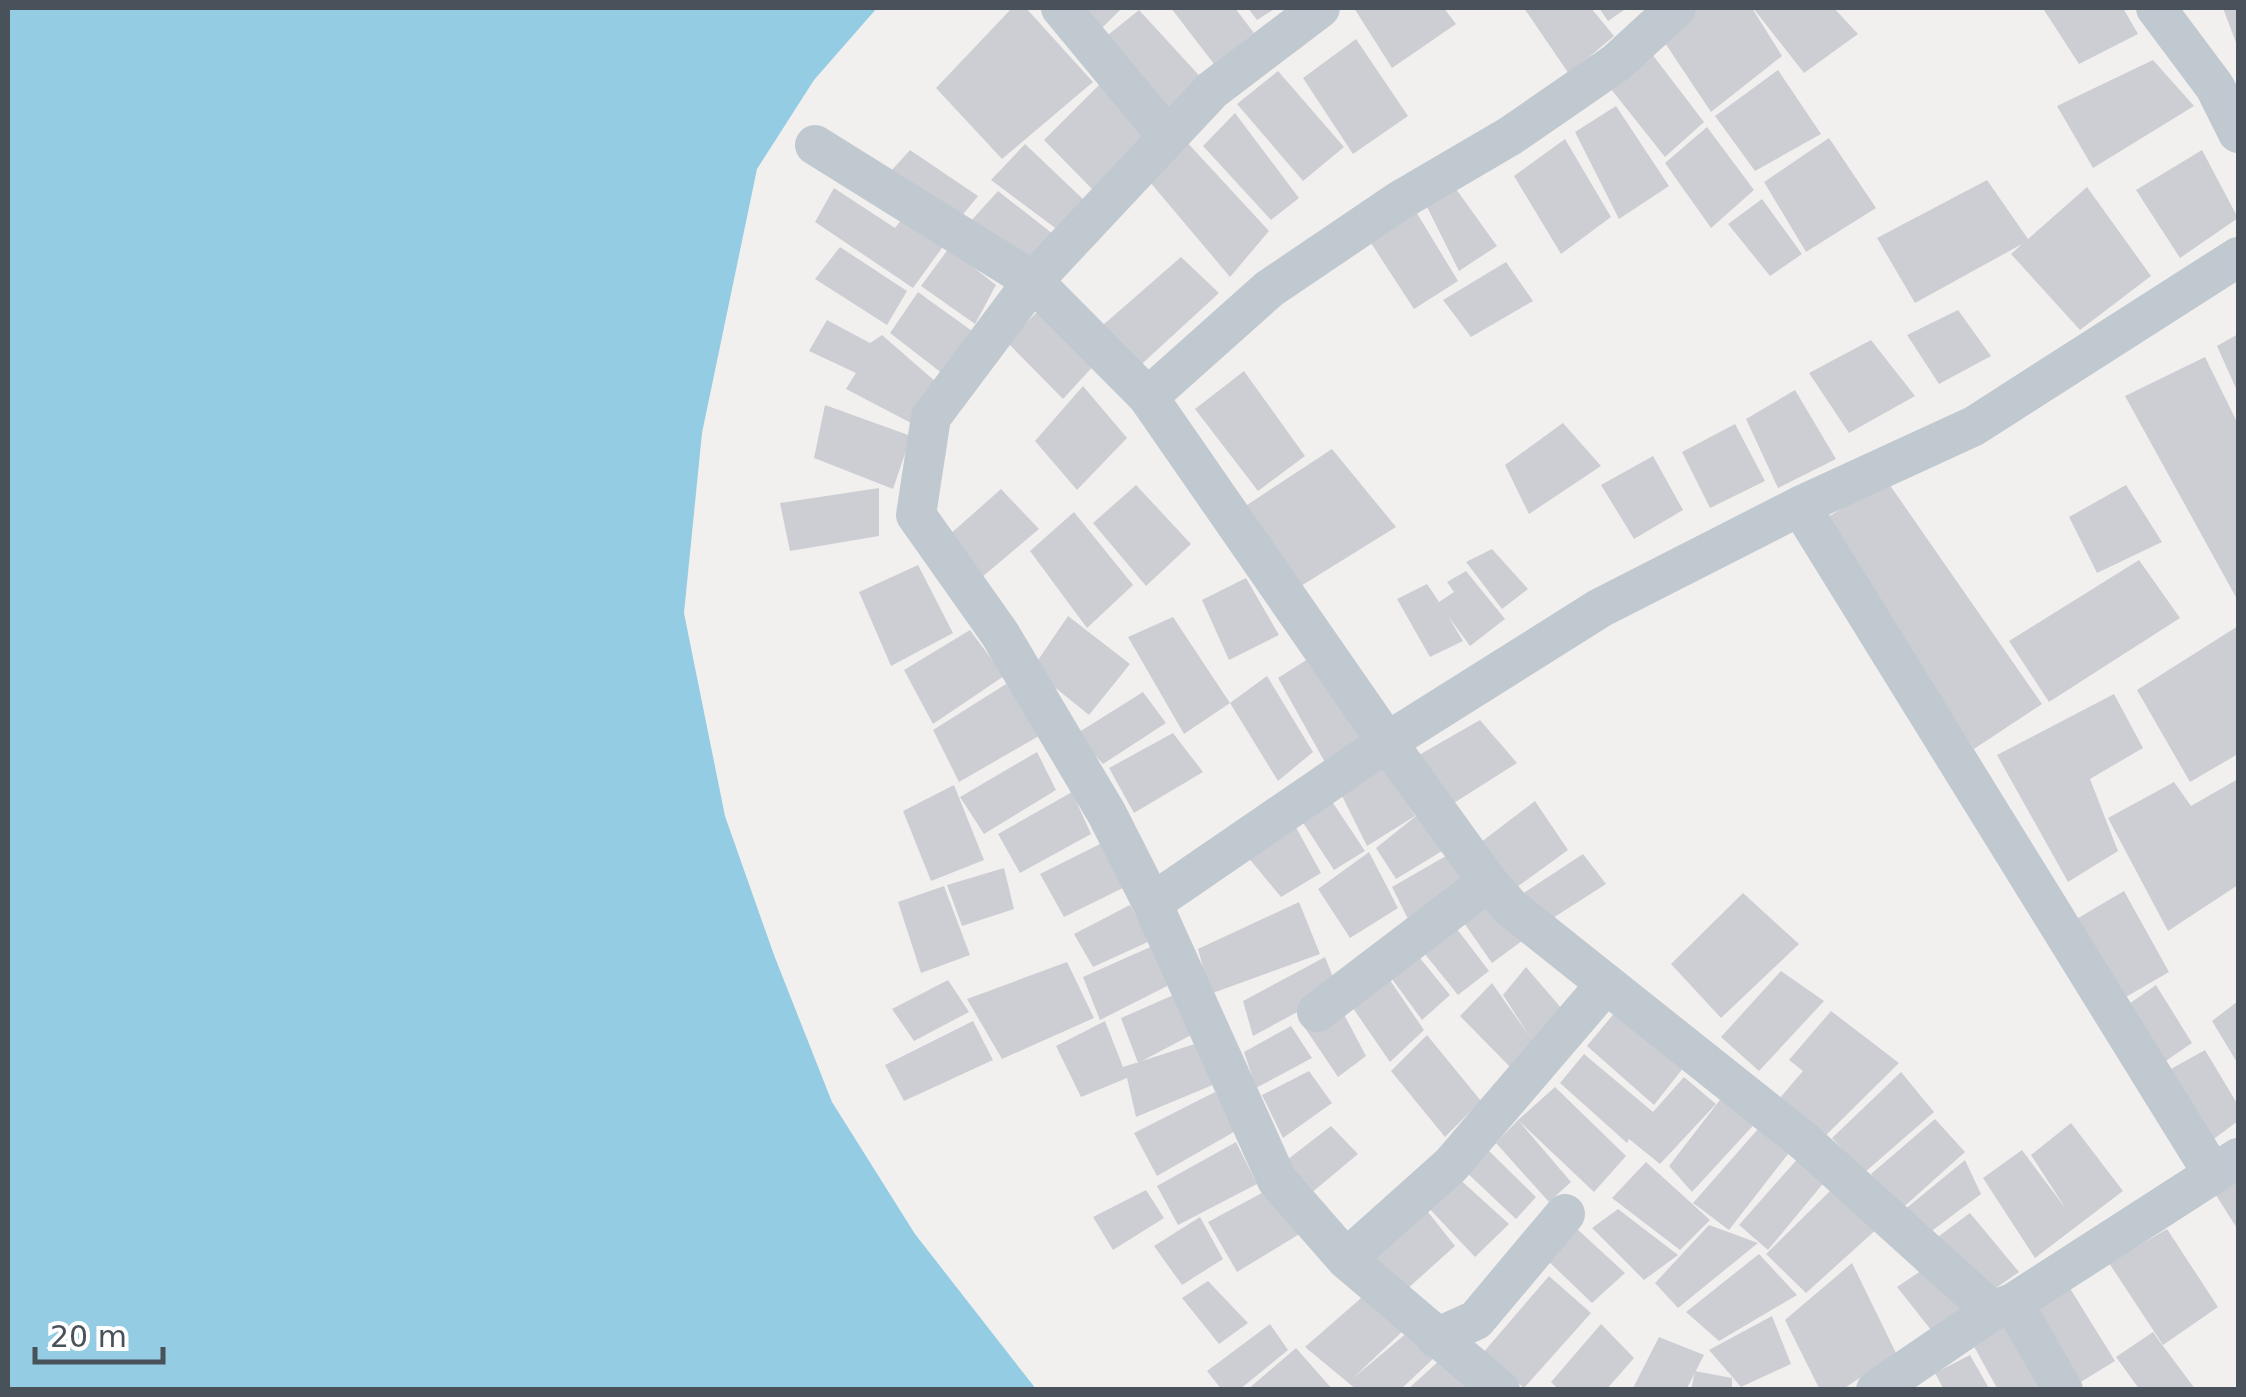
<svg xmlns="http://www.w3.org/2000/svg" width="2246" height="1397" viewBox="0 0 2246 1397" font-family="'DejaVu Sans',sans-serif">
<style>
.water{fill:#94cde3}
.building{fill:#cdced3}
.lines{fill:none;stroke-linecap:round;stroke-linejoin:round}
.street{stroke:#c1c9d0;stroke-width:40}
</style>
<rect width="100%" height="100%" fill="#f2f0ef"/>
<path class="water" d="M8,8h869l-63,72 -57,89 -55,264 -18,180 41,203 49,139 58,147 83,132 121,155h-1028z"/>
<path class="building" d="M1012,8h14l67,74 -91,77 -66,-71z
M1065,8h57l-28,28z
M1171,8h64l19,25 -40,31z
M1248,8h28l-19,12z
M1354,8h90l12,16 -64,44z
M1524,8h67l23,28 -45,38z
M1599,8h28l-19,13z
M1691,8h61l30,48 -71,56 -50,-75z
M1753,8h81l24,26 -54,39z
M2049,8h74l15,26 -59,30 -35,-54z
M2223,8h15v40z
M1139,10l68,74 -42,38 -67,-79z
M1356,39l52,77 -55,38 -50,-76z
M1652,54l52,68 -39,35 -58,-73z
M2153,60l41,46 -101,62 -36,-62z
M1778,70l43,64 -66,37 -40,-55z
M1278,71l66,76 -41,34 -66,-77z
M1103,81l46,47 -56,62 -49,-50z
M1616,106l53,80 -50,33 -44,-87z
M1235,113l64,85 -28,22 -68,-74z
M1707,127l47,63 -43,38 -46,-65z
M1829,138l47,70 -70,44 -42,-70z
M1184,139l85,92 -39,46 -86,-102z
M1565,139l46,78 -50,37 -47,-78z
M1025,144l60,57 -27,29 -67,-50z
M910,150l68,46 -26,32 -70,-47z
M2202,150l36,68 -58,40 -44,-68z
M1987,180l41,59 59,-52 64,89 -71,54 -69,-76 11,-10 -107,59 -38,-65z
M834,188l61,40 10,-13 42,26 -34,47 -98,-66z
M1456,189l41,57 -38,25 -32,-64z
M998,191l55,43 -30,41 -63,-42z
M1762,199l40,55 -32,22 -42,-52z
M1415,210l43,71 -44,28 -47,-72z
M840,247l67,44 -20,34 -72,-46z
M949,248l47,37 -21,39 -54,-38z
M1181,257l38,36 -87,80 -37,-41z
M1506,262l27,39 -62,36 -28,-37z
M918,292l54,39 -29,43 -53,-41z
M1042,307l55,55 -34,37 -56,-57z
M1958,310l33,46 -52,28 -32,-49z
M827,320l43,23 12,-8 54,47 -25,41 -65,-34 10,-16 -47,-22z
M2238,334v59l-21,-47z
M1871,340l44,56 -66,37 -40,-60z
M2205,357l33,67v177l-113,-205z
M1244,371l61,85 -47,35 -63,-82z
M1083,386l44,52 -50,52 -42,-49z
M1795,390l41,69 -58,29 -32,-69z
M825,405l86,31 -18,53 -79,-31z
M1563,423l38,43 -72,48 -24,-49z
M1735,424l30,57 -55,27 -28,-56z
M1332,449l64,78 -100,62 -52,-82z
M1653,456l30,54 -49,29 -33,-54z
M1887,481l155,223 -68,45 -151,-229z
M1136,485l55,59 -45,42 -53,-63z
M2126,485l36,57 -65,31 -28,-56z
M879,488v48l-89,15 -10,-48z
M1001,489l38,40 -58,49 -33,-42z
M1074,512l59,73 -46,43 -57,-77z
M1492,549l36,40 -26,20 -36,-47z
M2139,560l41,58 -131,84 -40,-61z
M918,565l35,68 -62,33 -32,-74z
M1466,571l39,48 -35,27 -22,-30 15,25 -33,16 -33,-58 30,-15 12,18 15,-10 -7,-10z
M1246,578l33,57 -50,25 -27,-60z
M1068,616l62,48 -41,51 -57,-46z
M1173,617l57,86 37,-27 46,76 -35,29 -48,-78 -46,31 -56,-97z
M2238,626v128l-48,28 -53,-92z
M970,630l34,46 -71,48 -29,-54z
M1311,657l60,85 -44,24 -49,-88z
M1006,684l38,49 -85,49 -26,-52z
M1143,692l23,31 -63,41 -27,-30z
M2114,694l29,54 -53,31 28,72 -50,31 -71,-127z
M1480,720l37,43 -71,45 -27,-53z
M1173,733l30,39 -69,41 -25,-45z
M1037,752l19,38 -72,44 -24,-37z
M1384,766l31,50 -48,30 -27,-54z
M2238,779v106l-70,46 -60,-113 66,-36 17,24z
M954,785l30,75 -53,21 -28,-70z
M1325,791l40,60 -31,19 -38,-58z
M1072,792l19,42 -71,39 -22,-39z
M1535,801l33,49 -62,45 -30,-49z
M1431,804l21,41 -56,34 -20,-31z
M1292,820l29,53 -40,24 -34,-41z
M1108,840l21,45 -65,32 -24,-43z
M1369,852l29,56 -48,30 -32,-49z
M1451,853l20,30 -59,44 -20,-40z
M1583,854l23,30 -64,41 -29,-25z
M1004,868l10,41 -52,17 -15,-41z
M944,886l26,69 -49,18 -23,-71z
M1486,890l36,51 -30,22 -35,-50z
M2124,891l45,81 -50,29 -46,-80z
M1743,893l56,51 -78,74 -50,-54z
M1299,902l21,52 -110,40 -12,-45z
M1130,905l20,36 -57,26 -19,-33z
M1444,912l45,59 -31,24 -42,-52z
M1157,944l16,39 -73,37 -17,-43z
M1411,947l39,48 -28,25 -38,-52z
M1325,957l13,33 -85,46 -10,-35z
M1067,962l27,56 -92,41 -35,-60z
M1526,967l42,49 -51,58 -57,-58 32,-33 38,54 -27,-42z
M1383,970l41,60 -34,32 -44,-64z
M1781,971l43,30 -65,70 -38,-34z
M948,980l21,32 -55,29 -22,-32z
M2156,985l36,58 -38,26 -35,-58z
M1178,993l17,40 -57,30 -17,-45z
M2238,1001v63l-26,-43z
M1339,1005l27,51 -28,21 -35,-52z
M1616,1011l68,56 -30,38 -67,-59z
M1831,1011l68,52 -84,83 -42,-40 30,-35 -14,-11z
M973,1021l20,39 -89,41 -19,-36z
M1105,1021l18,46 78,-25 14,42 -79,33 -9,-39 -46,19 -25,-51z
M1291,1026l21,32 -56,30 -12,-36z
M1427,1035l54,66 -36,36 -54,-66z
M2205,1050l33,55v16l-35,26 -43,-72z
M1584,1054l69,58 31,-35 32,27 -56,60 -31,-25 -2,4 -67,-60z
M1309,1071l23,32 -49,35 -21,-43z
M1901,1072l33,40 -70,61 -32,-35z
M1555,1087l71,69 -32,36 -76,-72z
M1215,1092l24,37 -82,47 -23,-43z
M1726,1092l34,26 -68,74 -23,-26z
M1935,1119l30,33 -67,60 -27,-38z
M1518,1120l53,62 -22,20 -53,-59z
M2071,1123l52,68 -88,67 -52,-80 39,-28 44,59 -35,-54z
M1331,1126l27,28 -54,45 -25,-33z
M1758,1129l30,25 -59,76 -36,-27z
M1236,1142l21,42 -79,41 -21,-39z
M1486,1148l50,49 -20,22 -52,-49z
M1800,1156l26,24 -58,70 -29,-25z
M1965,1160l16,34 -60,45 -23,-24z
M1646,1162l64,58 -30,30 -68,-52z
M1455,1175l54,49 -34,33 -51,-54z
M2238,1179v51l-24,-38z
M1273,1187l28,46 -64,39 -29,-50z
M1146,1190l18,28 -51,32 -20,-33z
M1830,1191l48,37 -72,65 -40,-39z
M1424,1207l31,39 -58,52 -34,-40z
M1618,1209l60,46 -34,25 -52,-52z
M1970,1213l49,59 -36,25 -48,-58z
M1200,1217l23,42 -41,26 -28,-39z
M1709,1225l49,18 -80,65 -23,-25z
M1576,1228l49,45 -33,30 -49,-47z
M2167,1229l51,78 -55,38 -54,-82z
M1759,1254l38,41 -78,46 -33,-29z
M1852,1263l44,90 -54,37h-22l-35,-70z
M1928,1266l41,44 -34,25 -38,-48z
M1549,1276l42,37 -67,75 -42,-34z
M1208,1281l40,42 -29,21 -37,-46z
M2068,1285l47,76 -44,27 -47,-80z
M1368,1292l36,38 -52,49 56,-47 27,25 -35,33h-43l-52,-43z
M1772,1316l19,48 -50,23 -32,-37z
M2014,1319l41,71h-57l-27,-49z
M1270,1324l18,26 -49,40h-17l-15,-19z
M1601,1324l33,34 -28,32h-47l-8,-8z
M2153,1332l10,14 33,44h-56l-24,-33z
M1659,1337l45,18 -18,35h-54z
M1296,1348l37,42h-86z
M1970,1355l20,35h-46l-9,-17z
M1441,1359l29,24 -7,7h-56z
M1695,1371l37,7v12h-41z"/>
<g class="lines">
<path class="street" d="M1061,8l106,128
M1320,8l-108,82 -179,191 -102,136 -15,98 84,119 107,180 45,89 125,277 69,79 154,131
M2156,8l59,79 23,46
M815,145l218,136 115,116 121,-108 130,-88 111,-65 106,-73 60,-55
M1148,397l239,345 101,140 23,26 294,234 187,169
M1800,506l413,668
M1152,903l235,-161 213,-134 200,-102 174,-80 264,-169
M1317,1012l171,-130
M1346,1259l105,-94 155,-181
M2013,1303l50,87
M1436,1338l40,-18 89,-106
M1876,1390l116,-79 21,-8 225,-145"/>
</g>
<rect width="2246" height="1397" fill="none" stroke="#49515b" stroke-width="20"/>
<path d="M35 1347v15h128v-15" fill="none" stroke="#49515b" stroke-width="5"/>
<text x="50" y="1347" font-size="30" fill="#49515b" stroke="#ffffff" stroke-width="8" paint-order="stroke">20 m</text>
</svg>
